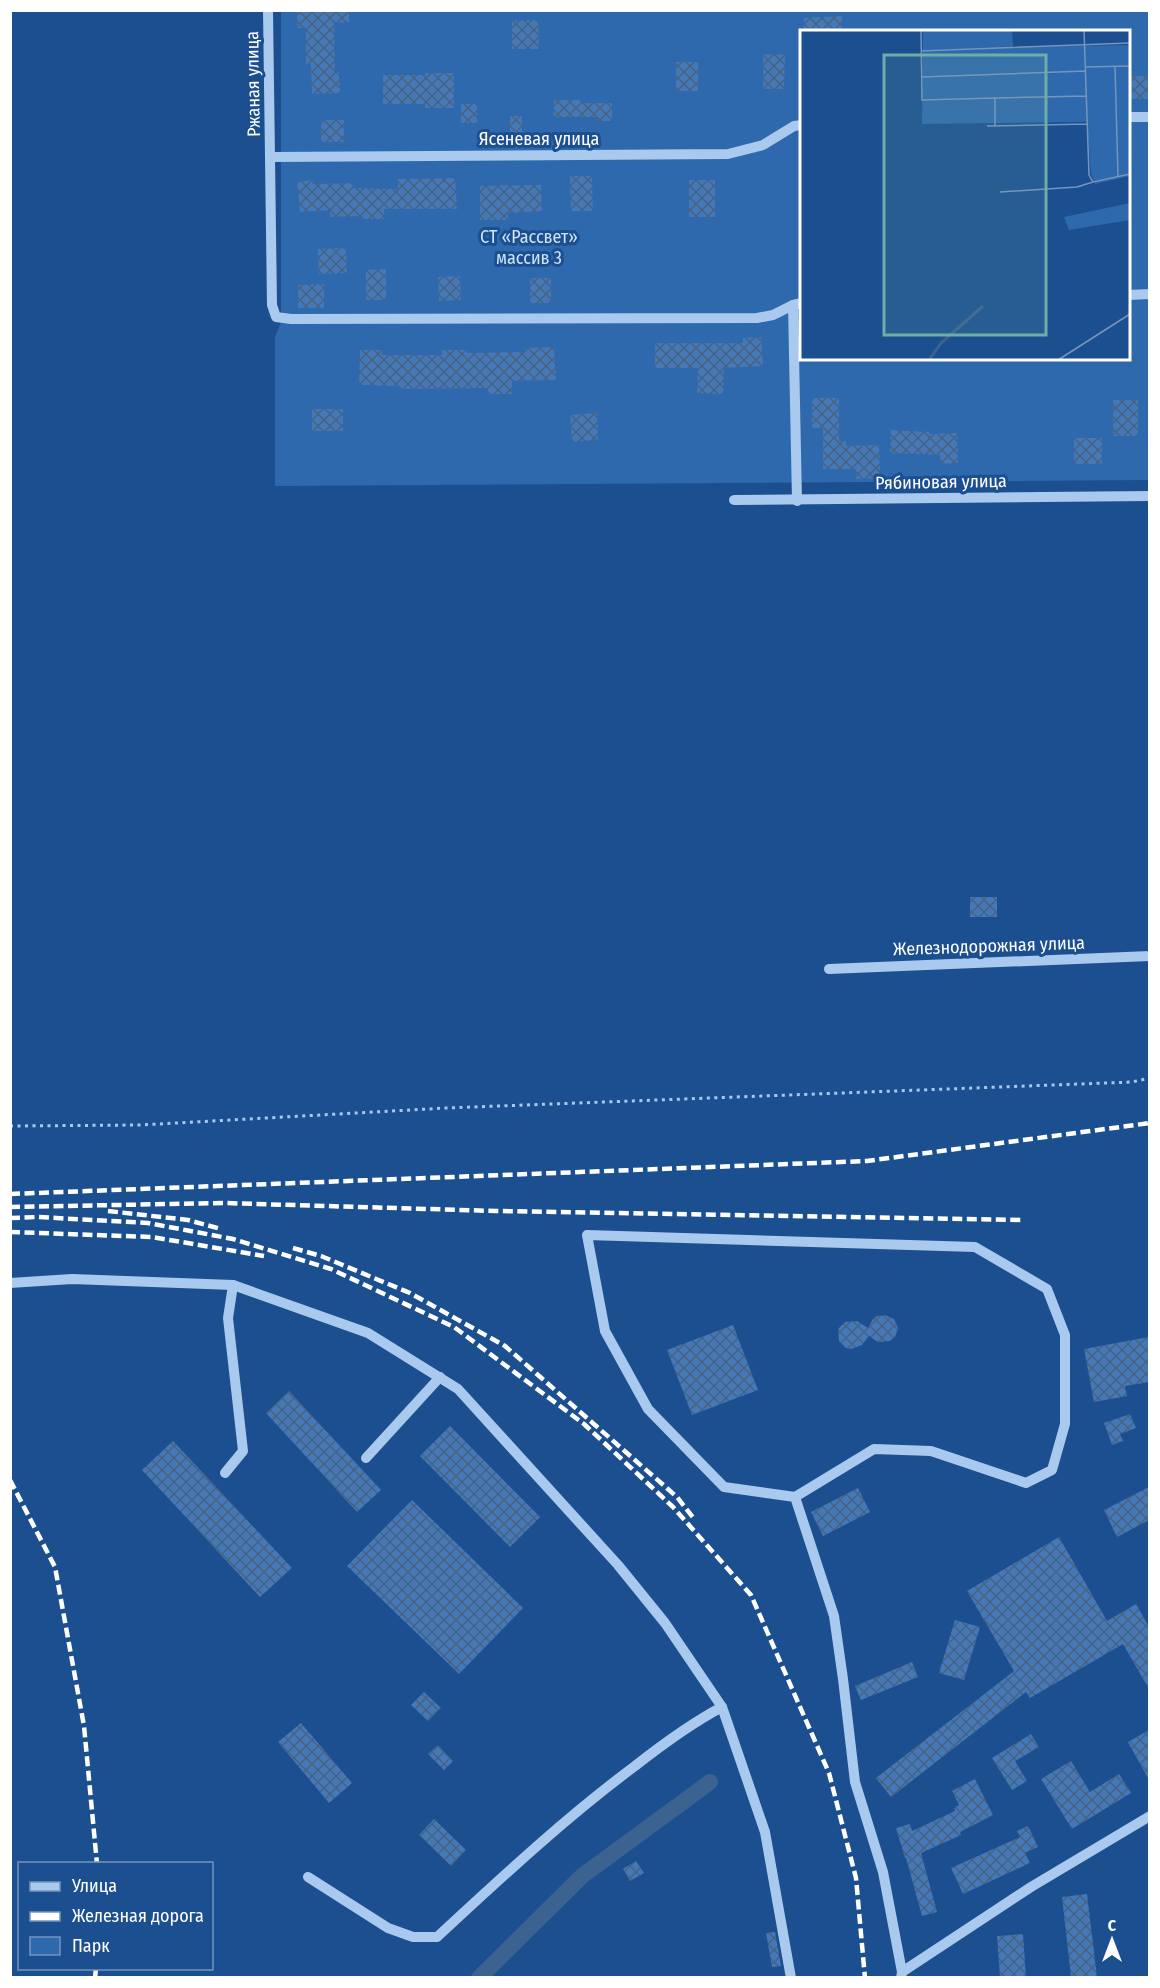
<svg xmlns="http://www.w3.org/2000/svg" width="1160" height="1988" font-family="'Fira Sans Condensed',sans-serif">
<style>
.green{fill:#2e69ad;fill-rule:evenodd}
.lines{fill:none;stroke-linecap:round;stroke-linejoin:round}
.canal{stroke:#3c6290;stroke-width:16}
.building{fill:url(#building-cross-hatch)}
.path{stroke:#a9c9ee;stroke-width:3;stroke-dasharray:3 4.5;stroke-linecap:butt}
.minor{stroke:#a9c9ee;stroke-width:10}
.rail{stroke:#fff;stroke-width:4.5;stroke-dasharray:10 4.5;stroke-linecap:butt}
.labels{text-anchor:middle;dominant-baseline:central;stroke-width:6;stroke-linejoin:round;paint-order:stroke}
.street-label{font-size:18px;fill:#fff;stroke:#1b4f8f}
.park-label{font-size:18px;fill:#cfe3fa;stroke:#1b4f8f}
.inset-river{fill:none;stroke:#3c6290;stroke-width:3}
.inset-road{fill:none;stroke:#7695bc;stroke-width:1.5}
.view{fill:#6fada8;fill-opacity:0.15;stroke:#6fada8;stroke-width:3}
.inset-edge{fill:none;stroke:#fff;stroke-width:3}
</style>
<defs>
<pattern id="building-cross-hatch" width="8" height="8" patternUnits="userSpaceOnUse" patternTransform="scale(1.5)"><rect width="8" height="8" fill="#4478b7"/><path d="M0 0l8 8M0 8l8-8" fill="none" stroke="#486282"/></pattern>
</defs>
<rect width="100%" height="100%" fill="#1b4f8f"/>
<path class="green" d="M281 11H1149V480L275 486V337L281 322ZM802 32H1128V358H802Z"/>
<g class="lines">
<polyline class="canal" points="479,1978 582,1876 710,1782"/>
</g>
<g class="building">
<polygon points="297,10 349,10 349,22 334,23 335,72 339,72 340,93 312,94 311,64 306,64 306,28 297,28"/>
<polygon points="842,16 842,32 804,32 804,18"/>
<polygon points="538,20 539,49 512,49 512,21"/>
<polygon points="763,54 785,55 784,89 763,89"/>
<rect x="676" y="62" width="22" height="29"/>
<polygon points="425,73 454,73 454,108 425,108 425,104 383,104 383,75 425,75"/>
<rect x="1128" y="76" width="21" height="23"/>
<polygon points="554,100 582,100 582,103 612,103 612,121 598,121 598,117 554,117"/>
<rect x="461" y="104" width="16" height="19"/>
<rect x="510" y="116" width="12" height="20"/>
<rect x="321" y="120" width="23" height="22"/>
<polygon points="570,176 592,176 593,211 571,211"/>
<polygon points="455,178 457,209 384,209 384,219 363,219 363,216 330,217 330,210 300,212 297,182 312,180 313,184 353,183 353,188 398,189 398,179"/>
<rect x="689" y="180" width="26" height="37"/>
<polygon points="541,185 542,211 508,213 508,220 480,220 480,186"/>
<polygon points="346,248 347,273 319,274 318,249"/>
<polygon points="386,269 386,300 366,300 366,270"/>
<polygon points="460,276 461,300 439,301 438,277"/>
<rect x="530" y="278" width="21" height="25"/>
<polygon points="324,284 324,308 298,308 298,285"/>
<polygon points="761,337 763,366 724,368 723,394 697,393 698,368 655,368 655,343 743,343 743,338"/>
<polygon points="554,347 556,380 512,381 512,394 488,394 488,388 400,389 400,386 359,385 360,350 382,350 382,355 442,355 442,350 467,350 467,353 526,352 525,348"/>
<polygon points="812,398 839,398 839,441 846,441 846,446 879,445 880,478 856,479 856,469 823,469 823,428 812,428"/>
<rect x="1113" y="400" width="25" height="36"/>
<rect x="312" y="409" width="31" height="22"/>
<polygon points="597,413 598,440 572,442 570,415"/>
<polygon points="891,430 929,432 929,434 957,433 958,463 941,464 940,455 890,453"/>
<rect x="1074" y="438" width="28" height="26"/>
<rect x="970" y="897" width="27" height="20"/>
<polygon points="885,1315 894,1319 898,1328 895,1337 890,1341 878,1342 869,1336 862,1345 851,1349 846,1348 839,1341 838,1329 845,1322 857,1321 868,1328 873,1319 877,1316"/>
<polygon points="733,1325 758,1390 692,1415 667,1350"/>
<polygon points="1149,1337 1149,1382 1125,1386 1127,1396 1094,1402 1084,1349"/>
<polygon points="289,1391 381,1490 357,1512 266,1413"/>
<polygon points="1130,1414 1136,1428 1120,1434 1123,1441 1112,1445 1104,1423"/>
<polygon points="450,1426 540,1517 510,1547 420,1456"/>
<polygon points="173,1441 292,1568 260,1597 142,1470"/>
<polygon points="1149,1487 1149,1520 1117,1537 1104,1510"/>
<polygon points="858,1488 870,1512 823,1536 811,1512"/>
<polygon points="412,1500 523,1608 459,1674 347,1566"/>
<polygon points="1059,1537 1107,1621 1136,1604 1149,1627 1149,1689 1123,1644 1030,1698 1026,1692 891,1797 876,1778 1014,1671 967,1591"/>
<polygon points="955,1620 980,1627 964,1680 939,1673"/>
<polygon points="912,1662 918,1677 861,1700 855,1686"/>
<polygon points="424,1692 441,1708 428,1721 411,1705"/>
<polygon points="301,1723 352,1783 329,1803 278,1742"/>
<polygon points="1149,1730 1149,1780 1128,1742"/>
<polygon points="1031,1734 1039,1747 1015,1761 1027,1781 1012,1790 992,1758"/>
<polygon points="438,1745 453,1761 444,1770 428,1754"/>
<polygon points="1071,1761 1090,1792 1119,1774 1131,1793 1072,1829 1041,1779"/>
<polygon points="975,1779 993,1815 960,1832 961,1835 921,1853 937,1912 922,1916 906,1858 905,1858 896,1828 910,1824 912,1831 955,1811 954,1808 959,1805 952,1791"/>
<polygon points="434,1819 466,1850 451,1866 419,1835"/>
<polygon points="1028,1826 1038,1847 1025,1853 1030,1863 963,1894 951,1868 1020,1837 1017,1831"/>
<polygon points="636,1861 644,1873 630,1881 623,1869"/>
<polygon points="1087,1894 1097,1977 1071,1977 1062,1897"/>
<polygon points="775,1932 781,1966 772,1967 766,1933"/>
<polygon points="1023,1934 1026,1977 1000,1977 997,1936"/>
</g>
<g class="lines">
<polyline class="path" points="10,1126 141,1125 446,1108 1132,1082 1150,1078"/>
<g class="minor">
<polyline points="268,10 272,305 276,317 291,319 757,318 773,315 793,305"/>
<polyline points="1128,117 1150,117"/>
<polyline points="271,157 728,154 763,145 794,126 802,125"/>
<polyline points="1128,295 1150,294"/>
<polyline points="734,500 1150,496"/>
<polyline points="797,501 793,305 802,303"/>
<polyline points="829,969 1150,956"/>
<polyline points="10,1283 72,1279 233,1285 368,1333 458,1389 618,1565 665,1623 722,1707 765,1832 791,1978"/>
<polyline points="366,1458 440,1377"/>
<polyline points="225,1473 243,1451 228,1318 233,1285"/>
<polyline points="795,1497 724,1487 648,1409 605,1331 587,1235 975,1247 1047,1289 1065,1335 1065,1424 1052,1470 1026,1483 931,1451 874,1449 795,1497 834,1616 843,1679 855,1782 883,1872 902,1972 901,1978"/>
<path d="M308 1877 388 1928 413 1937H437C501 1878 565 1818 635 1766 663 1744 690 1724 722 1707"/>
<polyline points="902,1972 1031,1887 1150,1816"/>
</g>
<g class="rail">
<polyline points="10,1194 867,1161 1150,1123"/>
<polyline points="10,1207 224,1203 496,1211 1024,1220"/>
<polyline points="108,1211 188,1220 221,1229"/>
<polyline points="10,1218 38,1217 148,1223 233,1239 331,1269 454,1327 584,1424 673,1507 751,1595 829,1773 856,1878 865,1978"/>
<polyline points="10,1232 152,1237 264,1256"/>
<polyline points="293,1248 321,1256 410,1293 505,1346 677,1497 695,1520"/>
<polyline points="10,1480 55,1567 84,1726 97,1864"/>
<polyline points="95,1978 96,1968"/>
</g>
</g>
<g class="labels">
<g class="street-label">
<text transform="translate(253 84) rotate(-91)">Ржаная улица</text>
<text x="539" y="139">Ясеневая улица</text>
<text transform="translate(941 482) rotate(-1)">Рябиновая улица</text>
<text transform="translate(989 946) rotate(-2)">Железнодорожная улица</text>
</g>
<g class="park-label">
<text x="529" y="237">СТ «Рассвет»<tspan x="529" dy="21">массив 3</tspan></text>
</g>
</g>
<g transform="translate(800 30)">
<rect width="330" height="330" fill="#1b4f8f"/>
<path d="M123 0H212L213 17 330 15V146L295 154 291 144 287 92 122 94Z" fill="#2e69ad"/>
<path d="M330 173V190L269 200 264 187Z" fill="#2e69ad"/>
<path class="inset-river" d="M129 330 141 313 183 276"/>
<path class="inset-road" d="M121 0 122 70 195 68M284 0 289 145 293 152 330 144M121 21 330 13M285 37 330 36M315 37 318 146M122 47 285 41M187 96 287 94M195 96V68L286 66M200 162 277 157 293 152M258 330 330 284"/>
<path class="view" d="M84 25H246V305H84Z"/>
<rect width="330" height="330" class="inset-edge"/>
</g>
<rect width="1160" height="1988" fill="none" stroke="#ffffff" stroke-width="24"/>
<rect x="18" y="1862" width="195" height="108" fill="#1b4f8f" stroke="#7695bc" stroke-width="1.5"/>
<rect x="30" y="1882" width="30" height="9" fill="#a9c9ee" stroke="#7695bc" stroke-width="1.5"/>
<text x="72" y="1892" font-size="18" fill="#ffffff">Улица</text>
<rect x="30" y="1912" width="30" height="9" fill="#ffffff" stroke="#7695bc" stroke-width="1.5"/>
<text x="72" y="1922" font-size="18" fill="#ffffff">Железная дорога</text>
<rect x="30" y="1937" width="30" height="18" fill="#2e69ad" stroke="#7695bc" stroke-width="1.5"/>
<text x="72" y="1952" font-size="18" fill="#ffffff">Парк</text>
<g transform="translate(1112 1940)" stroke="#1b4f8f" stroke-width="4.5" paint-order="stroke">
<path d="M0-4.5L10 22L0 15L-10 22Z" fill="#ffffff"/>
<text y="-9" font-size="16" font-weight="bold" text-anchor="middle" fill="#ffffff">С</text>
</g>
</svg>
